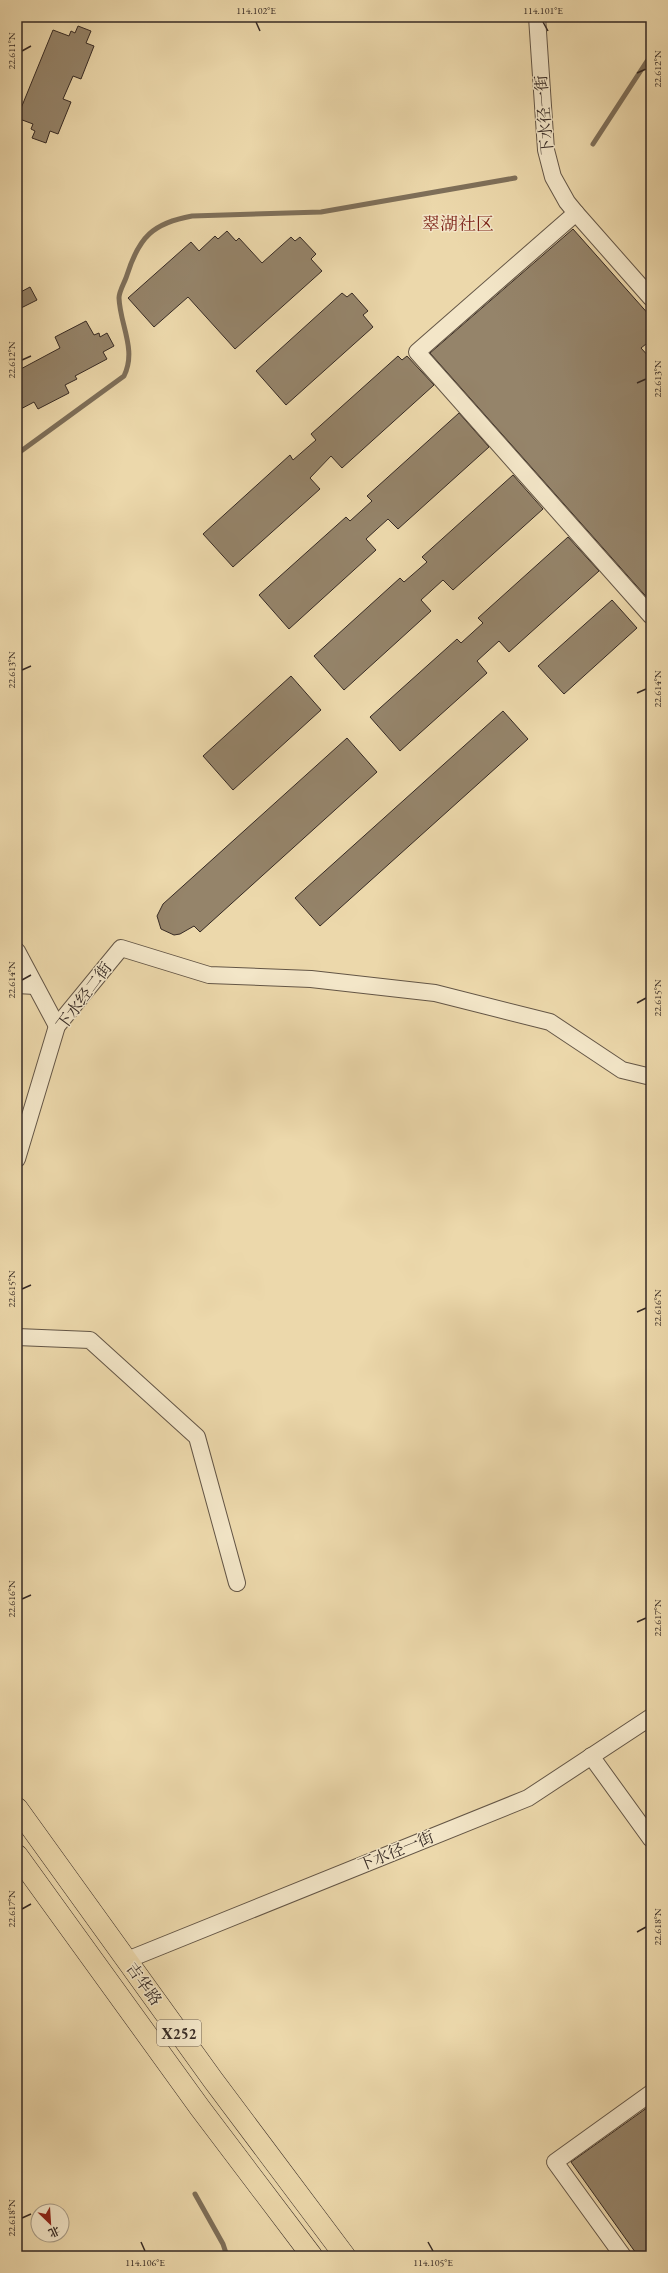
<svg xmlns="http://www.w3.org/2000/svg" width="668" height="2273" font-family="'EB Garamond','Noto Serif SC',serif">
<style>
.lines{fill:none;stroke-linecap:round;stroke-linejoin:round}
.stream{stroke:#7e6f59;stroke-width:5}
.building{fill:#95846a;stroke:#362a24}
.minor-casing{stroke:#645646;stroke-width:18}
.major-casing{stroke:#362a24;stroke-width:22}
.minor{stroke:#f3e6c8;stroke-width:16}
.major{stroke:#ecd8ab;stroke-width:21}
.ticks{fill:none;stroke:#362a24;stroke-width:1.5}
.labels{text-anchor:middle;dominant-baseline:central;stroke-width:3;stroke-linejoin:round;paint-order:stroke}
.shield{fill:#f3e6c8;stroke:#6f6255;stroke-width:1}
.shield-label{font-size:15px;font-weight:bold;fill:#362a24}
.street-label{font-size:16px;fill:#362a24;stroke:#f3e6c8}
.quarter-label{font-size:18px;fill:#7a1f14;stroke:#f3e6c8}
.neatline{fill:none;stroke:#362a24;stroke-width:1.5}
.ticks-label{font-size:10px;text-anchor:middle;fill:#362a24}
</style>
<rect width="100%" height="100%" fill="#ecd8ab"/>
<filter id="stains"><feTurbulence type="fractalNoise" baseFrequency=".005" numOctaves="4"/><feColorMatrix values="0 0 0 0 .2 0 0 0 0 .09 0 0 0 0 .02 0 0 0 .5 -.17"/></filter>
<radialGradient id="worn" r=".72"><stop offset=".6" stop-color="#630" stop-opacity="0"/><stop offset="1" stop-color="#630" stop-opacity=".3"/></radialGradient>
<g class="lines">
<g class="stream">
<polyline points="593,144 651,55"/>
<path d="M17 454 124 376C137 350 120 325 119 298 119 291 125 282 127 275 139 237 153 223 192 216L321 212 515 178"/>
<polyline points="195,2194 223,2244 227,2256"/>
</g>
</g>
<g class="building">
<polygon points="78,26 91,31 86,43 94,46 81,79 73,76 63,99 71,102 58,134 50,131 46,143 32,138 35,131 31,129 33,124 17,118 53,30 69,36 71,31 75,33"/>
<polygon points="573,229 651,317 651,340 641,348 651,359 651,602 430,353"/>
<polygon points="227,231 236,241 239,238 262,263 291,237 295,241 300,237 316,254 311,259 322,271 235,349 188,297 154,327 128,298 191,242 199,251 215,236 218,239"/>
<polygon points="30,287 37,300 17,310 17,294"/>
<polygon points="342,293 347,297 352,293 368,311 363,315 373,327 286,405 256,371"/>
<polygon points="86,321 94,335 99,333 100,337 107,333 114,346 103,352 107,359 75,376 77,379 65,385 69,393 38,409 34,402 17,411 17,371 60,348 55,337"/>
<polygon points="398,356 402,360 407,356 434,385 342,468 331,456 310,478 320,489 233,567 203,534 290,455 293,460 316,440 311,434"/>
<polygon points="459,413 489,447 398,529 388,519 366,539 376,550 289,629 259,595 346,517 350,521 372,501 367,496"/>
<polygon points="513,475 543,509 453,590 443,580 421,600 431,611 344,690 314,656 400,578 404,582 427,562 422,557"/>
<polygon points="568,537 599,571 509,652 499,641 477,661 487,673 400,751 370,717 457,639 461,643 483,623 478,618"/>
<polygon points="612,600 637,628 564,694 538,666"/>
<polygon points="291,676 321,710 233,790 203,756"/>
<polygon points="503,711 528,739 320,926 295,898"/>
<polygon points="347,738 377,772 200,932 194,926 180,934 174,935 161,929 157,916 163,904"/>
<polygon points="651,2105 651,2256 638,2256 571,2162"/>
</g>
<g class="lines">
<defs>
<g id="minor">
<polyline points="537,17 546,150 553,177 567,202 576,213 651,298"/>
<polyline points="576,213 417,352 651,616"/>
<polyline points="17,951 57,1026"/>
<polyline points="17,985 35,986"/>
<polyline points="17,1159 57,1026 121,948 209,975 311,979 435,993 550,1022 622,1070 651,1077"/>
<polyline points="17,1337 90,1340 197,1437 237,1583"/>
<polyline points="591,1756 651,1839"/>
<polyline points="127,1960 528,1798 651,1717"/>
<polyline points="623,2256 555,2162 651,2093"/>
</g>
<g id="major">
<polyline points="17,1808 213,2080 345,2256"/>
<polyline points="17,1855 200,2108 312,2256"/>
</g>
</defs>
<use href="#minor" class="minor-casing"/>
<use href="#major" class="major-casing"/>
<use href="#minor" class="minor"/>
<use href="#major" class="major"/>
</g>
<path class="ticks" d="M256 22 260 31M543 22 548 31M22 51 31 46M637 73 646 69M22 360 31 356M637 383 646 379M22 670 31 666M637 693 646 689M22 980 31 975M637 1003 646 998M22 1289 31 1285M637 1312 646 1308M22 1599 31 1595M637 1622 646 1618M22 1909 31 1904M637 1932 646 1927M22 2218 31 2214M141 2242 145 2251M428 2242 433 2251"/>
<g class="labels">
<rect class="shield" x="157" y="2020" width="44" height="26" rx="3"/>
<g class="shield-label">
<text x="179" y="2033">X252</text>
</g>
<g class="street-label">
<text transform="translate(544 115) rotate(-95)">下水径一街</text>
<text transform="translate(84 996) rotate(-53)">下水经二街</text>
<text transform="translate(396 1851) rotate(-22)">下水径一街</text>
<text transform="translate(144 1984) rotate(54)">吉华路</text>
</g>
<g class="quarter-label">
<text x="458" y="223">翠湖社区</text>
</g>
</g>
<rect width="668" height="2273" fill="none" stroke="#ecd8ab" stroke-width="44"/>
<g transform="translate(50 2223) rotate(155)"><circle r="19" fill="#f3e6c8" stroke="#a79b86"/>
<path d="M0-3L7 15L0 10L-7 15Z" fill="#8f2418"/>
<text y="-6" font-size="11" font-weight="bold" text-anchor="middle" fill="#362a24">北</text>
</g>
<rect x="22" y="22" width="624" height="2229" class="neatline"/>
<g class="ticks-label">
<text x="256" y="14">114.102°E</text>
<text x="543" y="14">114.101°E</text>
<text transform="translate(11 51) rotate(-90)" y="4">22.611°N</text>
<text transform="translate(657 69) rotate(-90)" y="4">22.612°N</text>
<text transform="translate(11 360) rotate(-90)" y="4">22.612°N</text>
<text transform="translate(657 379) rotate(-90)" y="4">22.613°N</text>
<text transform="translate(11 670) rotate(-90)" y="4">22.613°N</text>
<text transform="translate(657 689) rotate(-90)" y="4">22.614°N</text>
<text transform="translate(11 980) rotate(-90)" y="4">22.614°N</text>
<text transform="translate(657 998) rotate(-90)" y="4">22.615°N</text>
<text transform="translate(11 1289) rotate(-90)" y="4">22.615°N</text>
<text transform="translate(657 1308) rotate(-90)" y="4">22.616°N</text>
<text transform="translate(11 1599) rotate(-90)" y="4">22.616°N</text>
<text transform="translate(657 1618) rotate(-90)" y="4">22.617°N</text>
<text transform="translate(11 1909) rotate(-90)" y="4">22.617°N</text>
<text transform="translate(657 1927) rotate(-90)" y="4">22.618°N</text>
<text transform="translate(11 2218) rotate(-90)" y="4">22.618°N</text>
<text x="145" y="2266">114.106°E</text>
<text x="433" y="2266">114.105°E</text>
</g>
<rect width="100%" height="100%" filter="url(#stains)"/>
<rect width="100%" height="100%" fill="url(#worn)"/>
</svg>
